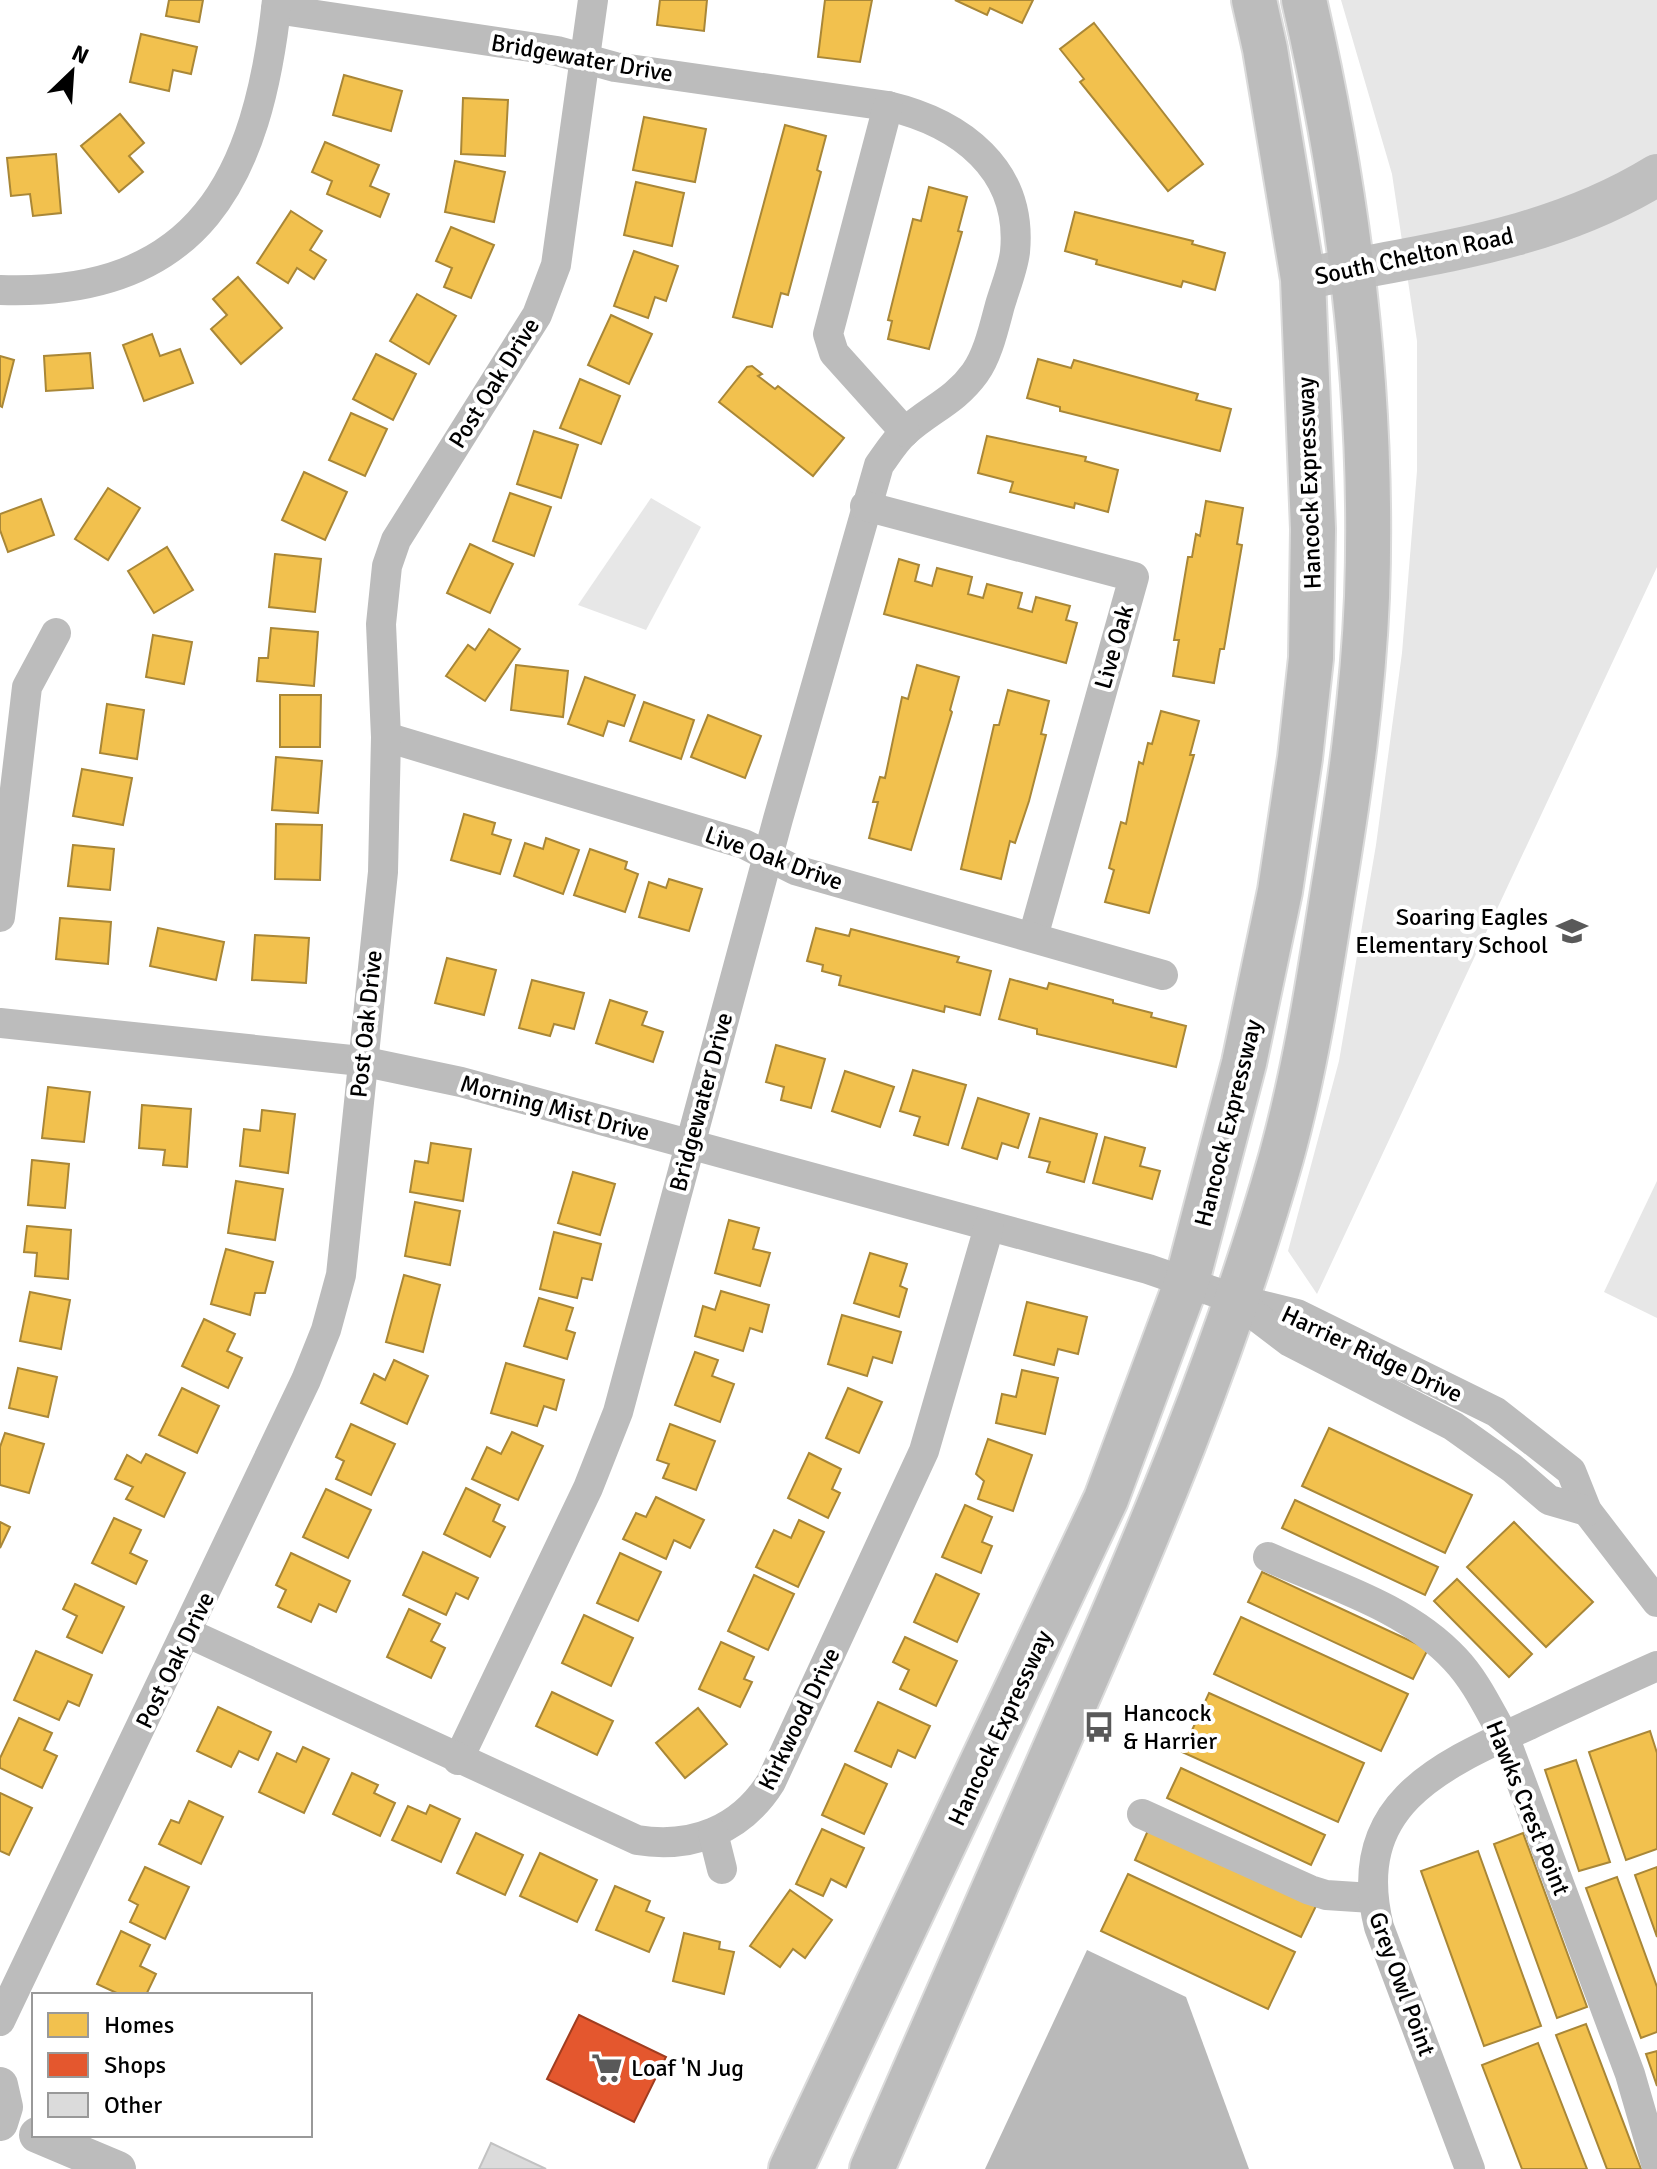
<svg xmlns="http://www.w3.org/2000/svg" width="1657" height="2169" font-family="Signika,sans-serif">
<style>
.green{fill:#e7e7e7}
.water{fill:#b9b9b9}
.homes{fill:#f2c14e;stroke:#a98737;stroke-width:2}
.shops{fill:#e4572e;stroke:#a03d20;stroke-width:2}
.building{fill:#dbdbdb;stroke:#c2c2c2;stroke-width:2}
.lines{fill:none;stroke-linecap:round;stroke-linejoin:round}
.primary-casing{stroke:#dbdbdb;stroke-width:48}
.minor{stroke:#bcbcbc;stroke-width:30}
.tertiary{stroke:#bcbcbc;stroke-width:36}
.secondary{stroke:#bfbfbf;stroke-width:42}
.primary{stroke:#bcbcbc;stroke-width:44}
.labels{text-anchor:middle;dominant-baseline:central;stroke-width:8;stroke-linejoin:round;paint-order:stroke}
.street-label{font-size:24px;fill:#000;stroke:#fff}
.poi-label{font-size:24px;fill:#000;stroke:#fff;text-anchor:start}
</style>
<rect width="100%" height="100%" fill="#fff"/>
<g class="green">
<polygon points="1341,0 1657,0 1657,567 1317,1294 1288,1251 1339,1061 1376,845 1402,653 1417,471 1417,341 1392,174"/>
<polygon points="651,498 701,527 646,630 578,605"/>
<polygon points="1657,1181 1657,1318 1604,1292"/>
</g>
<polygon class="water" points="1087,1950 1186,1997 1249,2169 985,2169"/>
<g class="homes">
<polygon points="169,0 203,0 199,22 166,16"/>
<polygon points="660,0 707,0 704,31 657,25"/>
<polygon points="825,0 872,0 860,62 818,57"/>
<polygon points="955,0 1033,0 1022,23 990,8 987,15"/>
<polygon points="1094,23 1203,164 1168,191 1080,82 1084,79 1060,49"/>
<polygon points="141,34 197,47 191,74 173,70 169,91 130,82"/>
<polygon points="344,75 402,91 391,131 333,115"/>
<polygon points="463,98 508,100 505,156 461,154"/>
<polygon points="120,114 144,143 129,156 143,172 119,192 81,146"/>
<polygon points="644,117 706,129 695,182 633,170"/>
<polygon points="785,125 826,136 817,170 821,172 788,295 781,293 772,327 733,317"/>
<polygon points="325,142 379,165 370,186 389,194 380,217 327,194 332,181 312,172"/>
<polygon points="56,154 61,213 33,216 30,194 11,196 7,158"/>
<polygon points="455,161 505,172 494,222 445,212"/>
<polygon points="636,182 684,193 672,246 624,235"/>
<polygon points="929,187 967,197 958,231 962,232 929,349 888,339 892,321 888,320 913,219 921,221"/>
<polygon points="291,211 322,231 310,250 326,260 314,279 297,268 288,283 257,263"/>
<polygon points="1075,212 1193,241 1192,244 1225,253 1215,290 1183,281 1181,287 1096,264 1097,260 1065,251"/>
<polygon points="451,227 494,245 471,298 444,287 452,268 436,261"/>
<polygon points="634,251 678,266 666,301 655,297 648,318 614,306"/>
<polygon points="238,277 282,328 241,364 211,329 227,315 213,299"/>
<polygon points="417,294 456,316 429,364 390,341"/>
<polygon points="611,315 652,334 629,384 588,365"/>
<polygon points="152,334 160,356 180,349 193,383 144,401 123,345"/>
<polygon points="90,353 93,388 46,391 44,356"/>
<polygon points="376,354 416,374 393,420 353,399"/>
<polygon points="0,356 14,360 2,407 0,406"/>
<polygon points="1038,359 1071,368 1074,360 1198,394 1196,400 1231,409 1220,451 1060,411 1060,407 1027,398"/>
<polygon points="752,366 762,374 758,376 775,389 778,386 844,438 813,476 719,402 747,367"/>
<polygon points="580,379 620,396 601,444 560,428"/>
<polygon points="351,413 387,429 365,476 329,460"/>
<polygon points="534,431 578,445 561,498 517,484"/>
<polygon points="987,436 1086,457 1085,461 1118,470 1108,512 1075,503 1074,508 1010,492 1013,482 978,473"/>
<polygon points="304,472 347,492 325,540 282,520"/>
<polygon points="108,488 140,508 108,560 75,539"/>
<polygon points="510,493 551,507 534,556 493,541"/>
<polygon points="41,499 54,535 8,552 0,530 0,514"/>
<polygon points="1206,501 1243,508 1237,544 1242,545 1224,649 1220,649 1214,683 1173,676 1179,640 1174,640 1188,557 1192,557 1196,534 1200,536"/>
<polygon points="470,544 513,564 490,613 447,593"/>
<polygon points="167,547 193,590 154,613 128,571"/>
<polygon points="275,554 321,559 315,612 269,607"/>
<polygon points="899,559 919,565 915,581 932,586 937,568 972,577 968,594 983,598 987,584 1022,593 1018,608 1032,612 1036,597 1070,606 1066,620 1077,623 1066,663 884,614"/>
<polygon points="271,628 318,632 314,686 257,681 259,658 268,658"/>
<polygon points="489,629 520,649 485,701 446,676 468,645 475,650"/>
<polygon points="153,635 192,642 184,684 146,677"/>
<polygon points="516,665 568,671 563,717 511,710"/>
<polygon points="917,665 959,677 950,710 952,712 911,850 869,838 878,802 873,802 880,777 885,778 902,697 908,699"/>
<polygon points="585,677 635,695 624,726 608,721 603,736 568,724"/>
<polygon points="1008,690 1049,701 1041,734 1046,735 1029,801 1015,843 1010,841 1001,879 961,869 994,725 999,725"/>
<polygon points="280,695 321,695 320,747 280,747"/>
<polygon points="644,702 694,720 681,759 630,741"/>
<polygon points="107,704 144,710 137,759 100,753"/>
<polygon points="1161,711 1199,721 1190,755 1194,755 1149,913 1105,902 1114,870 1109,868 1121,822 1126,824 1139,762 1143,764 1148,743 1152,744"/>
<polygon points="708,715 761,736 745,778 691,757"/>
<polygon points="276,757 322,761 318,813 272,810"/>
<polygon points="82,769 132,778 123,825 73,816"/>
<polygon points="464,814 495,823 492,834 511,840 500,874 451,860"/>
<polygon points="276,824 322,825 320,880 275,879"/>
<polygon points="546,838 579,850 563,894 514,876 525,843 543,849"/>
<polygon points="73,845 114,849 110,890 68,886"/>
<polygon points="590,849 627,862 625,869 638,874 625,912 574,895"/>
<polygon points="669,879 702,889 689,931 639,917 649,882 666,888"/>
<polygon points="60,918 111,922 108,964 56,959"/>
<polygon points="158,928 224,942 216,980 150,966"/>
<polygon points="816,928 849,936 851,929 959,957 957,962 991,971 980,1015 945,1006 944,1012 839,985 841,976 822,971 823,965 807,961"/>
<polygon points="255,935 309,938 306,983 252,980"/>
<polygon points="447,958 496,970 484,1015 435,1003"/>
<polygon points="1010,979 1047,989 1049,983 1113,1000 1113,1003 1152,1013 1151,1017 1186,1026 1176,1067 1037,1034 1037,1029 999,1019"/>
<polygon points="532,980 584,993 574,1029 554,1024 550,1036 519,1028"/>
<polygon points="610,1000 647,1012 642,1025 663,1032 653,1062 596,1043"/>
<polygon points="776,1045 825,1059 811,1108 781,1100 784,1087 766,1082"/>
<polygon points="913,1070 966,1085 948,1145 914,1135 920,1117 900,1111"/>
<polygon points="845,1071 894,1087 880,1127 832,1111"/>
<polygon points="48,1087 90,1092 84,1142 42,1138"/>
<polygon points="978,1098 1029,1114 1018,1148 1002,1143 997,1159 962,1148"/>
<polygon points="142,1105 191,1109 187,1167 163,1165 165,1150 139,1148"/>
<polygon points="262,1110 295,1114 288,1173 240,1166 244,1129 260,1131"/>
<polygon points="1040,1118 1097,1134 1084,1182 1047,1172 1050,1162 1029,1157"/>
<polygon points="1105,1137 1145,1148 1140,1166 1160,1171 1152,1199 1093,1183"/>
<polygon points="431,1143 471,1149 463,1201 410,1192 415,1161 428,1163"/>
<polygon points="32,1160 69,1164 65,1208 28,1205"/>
<polygon points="573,1172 615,1184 600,1235 558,1223"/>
<polygon points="236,1181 283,1189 275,1240 228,1233"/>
<polygon points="415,1202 460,1211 450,1265 405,1256"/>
<polygon points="729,1220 759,1228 753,1249 770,1253 760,1286 715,1273"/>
<polygon points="27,1226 71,1230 68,1279 35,1276 37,1253 24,1252"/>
<polygon points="554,1232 601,1244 592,1280 582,1278 577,1298 540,1289"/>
<polygon points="226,1249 273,1262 265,1293 255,1293 250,1315 211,1304"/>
<polygon points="870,1253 907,1264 900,1286 907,1289 899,1317 854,1303"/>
<polygon points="404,1275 440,1285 423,1352 386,1342"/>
<polygon points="721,1291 769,1305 762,1332 750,1328 743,1351 695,1336 703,1306 715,1310"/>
<polygon points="30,1292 70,1300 61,1349 20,1341"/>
<polygon points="539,1298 573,1308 566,1330 575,1333 567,1359 524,1346"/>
<polygon points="1027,1302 1087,1317 1078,1354 1058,1349 1054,1365 1014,1355"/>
<polygon points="842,1315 901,1332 892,1363 873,1357 867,1376 828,1364"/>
<polygon points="204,1319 235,1334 227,1351 242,1358 228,1388 182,1366"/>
<polygon points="695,1352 718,1360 712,1376 734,1384 720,1422 675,1405"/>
<polygon points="394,1360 428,1376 407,1424 361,1403 374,1374 385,1380"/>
<polygon points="506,1363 564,1380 556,1410 544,1406 537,1426 491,1413"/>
<polygon points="18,1368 57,1377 48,1417 9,1408"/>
<polygon points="1022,1370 1058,1378 1045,1434 996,1423 1002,1394 1016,1397"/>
<polygon points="182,1388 219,1406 197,1453 159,1435"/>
<polygon points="848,1388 882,1402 859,1453 826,1438"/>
<polygon points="351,1424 395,1444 371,1495 336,1479 344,1461 336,1457"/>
<polygon points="670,1424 715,1441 696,1490 663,1478 669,1464 657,1460"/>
<polygon points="1329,1428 1472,1495 1445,1553 1302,1486"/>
<polygon points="512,1432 543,1446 518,1500 472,1479 487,1447 501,1454"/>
<polygon points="5,1433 44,1444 29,1493 0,1485 0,1447"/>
<polygon points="988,1439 1032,1455 1013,1511 978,1499 984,1481 976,1474"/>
<polygon points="809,1453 841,1469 832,1489 840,1493 828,1518 788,1498"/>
<polygon points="146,1454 185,1473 164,1517 126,1499 133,1487 115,1479 127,1455 141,1463"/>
<polygon points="466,1488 500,1505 493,1521 505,1527 490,1557 444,1534"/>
<polygon points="326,1489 371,1510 348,1558 303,1537"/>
<polygon points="656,1497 704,1520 690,1548 674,1540 666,1559 623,1539 636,1513 646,1517"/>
<polygon points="1295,1500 1438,1567 1425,1595 1282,1528"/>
<polygon points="965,1505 992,1517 982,1542 992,1546 981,1573 942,1557"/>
<polygon points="114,1518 141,1530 130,1553 147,1561 136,1584 92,1563"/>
<polygon points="799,1520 824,1532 798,1587 756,1567 774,1530 791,1538"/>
<polygon points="0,1522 10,1527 0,1548"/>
<polygon points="1514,1522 1593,1602 1546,1647 1467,1567"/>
<polygon points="423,1552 478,1578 468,1599 456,1593 446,1615 403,1595"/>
<polygon points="291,1553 350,1581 336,1612 319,1604 311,1622 278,1607 286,1590 276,1585"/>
<polygon points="620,1553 661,1572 638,1621 597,1603"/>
<polygon points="1262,1572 1428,1649 1413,1679 1248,1602"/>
<polygon points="936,1574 979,1594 957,1642 914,1622"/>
<polygon points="754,1575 794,1594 768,1650 728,1631"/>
<polygon points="1457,1579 1532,1654 1509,1677 1434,1601"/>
<polygon points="75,1584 124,1607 102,1653 67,1637 77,1616 63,1609"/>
<polygon points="409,1609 440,1624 431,1641 445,1648 431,1678 387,1657"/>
<polygon points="584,1615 633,1638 611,1686 562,1663"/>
<polygon points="1241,1617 1408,1694 1381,1751 1214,1674"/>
<polygon points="905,1637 957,1661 936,1706 900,1689 909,1670 893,1662"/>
<polygon points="721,1642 754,1657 744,1679 752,1682 740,1707 699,1689"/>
<polygon points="36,1651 92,1675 79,1706 68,1701 59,1720 14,1700"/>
<polygon points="552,1692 613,1721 597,1755 536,1726"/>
<polygon points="1209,1693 1364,1763 1338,1822 1182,1752"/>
<polygon points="878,1702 930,1726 915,1758 898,1750 891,1767 855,1751"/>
<polygon points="218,1707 271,1732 258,1760 239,1751 231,1767 197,1751"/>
<polygon points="698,1708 727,1744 685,1778 656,1743"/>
<polygon points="19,1718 52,1733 44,1750 57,1756 42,1788 0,1768 0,1758"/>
<polygon points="1650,1731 1657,1753 1657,1849 1626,1860 1589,1752"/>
<polygon points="303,1747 329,1759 304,1813 259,1792 277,1753 296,1762"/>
<polygon points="1576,1760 1610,1862 1579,1871 1545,1770"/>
<polygon points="845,1764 887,1784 864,1834 822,1815"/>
<polygon points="1181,1768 1325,1835 1311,1865 1167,1798"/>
<polygon points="352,1773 378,1785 374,1793 395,1803 380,1836 333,1814"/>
<polygon points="0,1793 32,1808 9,1855 0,1851"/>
<polygon points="189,1801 223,1817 201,1864 159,1844 171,1820 179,1823"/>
<polygon points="430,1805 460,1819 441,1862 392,1840 408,1806 426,1814"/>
<polygon points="1149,1828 1316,1906 1301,1937 1135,1860"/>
<polygon points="822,1829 864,1848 846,1887 831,1879 823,1896 796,1884"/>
<polygon points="476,1833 523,1855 505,1895 457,1873"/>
<polygon points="1523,1833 1587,2007 1557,2018 1494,1844"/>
<polygon points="1478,1851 1541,2026 1484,2046 1421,1871"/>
<polygon points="540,1853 597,1880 577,1922 520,1896"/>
<polygon points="145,1867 189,1887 165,1939 130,1922 138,1905 129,1900"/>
<polygon points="1657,1867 1657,1937 1635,1875"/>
<polygon points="1128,1874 1295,1952 1268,2009 1101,1931"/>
<polygon points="1617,1877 1657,1987 1657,2032 1641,2038 1586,1888"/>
<polygon points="615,1886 650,1901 646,1911 664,1918 649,1952 596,1930"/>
<polygon points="790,1890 832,1920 805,1958 793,1949 780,1967 750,1946"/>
<polygon points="121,1931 150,1945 140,1966 156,1974 146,1995 121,1995 97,1984"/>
<polygon points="684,1933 720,1942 719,1949 734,1952 724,1994 673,1981"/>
<polygon points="1586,2024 1641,2169 1607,2169 1556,2035"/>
<polygon points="1538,2043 1587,2169 1522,2169 1482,2065"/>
<polygon points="1657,2051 1657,2086 1646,2054"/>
</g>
<polygon class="shops" points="579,2015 666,2057 634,2122 547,2079"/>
<polygon class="building" points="491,2143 546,2169 479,2169"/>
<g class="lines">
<defs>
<g id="primary">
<polyline points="791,2169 1106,1499 1187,1281 1244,1063 1280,891 1300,758 1311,658 1313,529 1303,279 1265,49 1254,0"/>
<path d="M872 2169C937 2020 1002 1870 1067 1721 1148 1537 1226 1352 1281 1158 1305 1071 1319 980 1333 891 1349 794 1363 696 1367 597 1374 397 1349 195 1304 0"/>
</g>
</defs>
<use href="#primary" class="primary-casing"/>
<g class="minor">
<path d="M276 9 557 51 615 67 888 106C960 123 1023 169 1015 252 1013 269 1005 288 1000 305 994 327 988 355 975 373 954 402 930 409 905 432 895 441 887 454 879 465L778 819 618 1412 588 1488 458 1760"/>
<polyline points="888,106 828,334 834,353 905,432"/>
<path d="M0 290C200 297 258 178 277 0"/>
<polyline points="865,506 1134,577 1033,937"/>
<polyline points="386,737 744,844 795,870 1163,975"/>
<polyline points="0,917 27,687 56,633"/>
<polyline points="0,1023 361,1061 461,1082 1148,1269 1235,1299 1297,1314 1496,1412 1571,1471 1587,1511 1657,1602"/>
<polyline points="1244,1307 1290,1342 1453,1426 1512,1468 1549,1500 1587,1511"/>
<path d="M1268 1557C1331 1585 1407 1607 1455 1659 1476 1681 1489 1710 1504 1736L1630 2074 1657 2167"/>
<path d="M188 1633 637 1840C692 1849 741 1830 771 1782L924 1451 989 1227"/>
<polyline points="1142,1814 1310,1890 1326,1895 1372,1898"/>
<polyline points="713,1833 722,1869"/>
<polyline points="0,2021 306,1380 326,1330 341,1275 383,872 386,737 381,624 387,566 396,540 537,315 556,265 593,0"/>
<path d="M1470 2169 1379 1927C1349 1806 1437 1767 1529 1725 1572 1705 1614 1685 1657 1666"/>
</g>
<g class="tertiary">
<polyline points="0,2085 5,2107 0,2123"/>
<polyline points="37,2135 118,2169"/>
</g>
<path class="secondary" d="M1303 279C1427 253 1546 243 1657 175"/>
<use href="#primary" class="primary"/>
</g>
<defs>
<symbol id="school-bare" viewBox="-9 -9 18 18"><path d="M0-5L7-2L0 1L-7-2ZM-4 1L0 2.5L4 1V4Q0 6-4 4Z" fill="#595959" stroke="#fff" stroke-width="2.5" paint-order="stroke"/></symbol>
<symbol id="bus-bare" viewBox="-9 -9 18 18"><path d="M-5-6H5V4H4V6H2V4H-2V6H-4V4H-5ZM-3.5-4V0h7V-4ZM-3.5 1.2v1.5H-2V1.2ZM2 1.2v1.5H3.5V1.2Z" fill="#595959" stroke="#fff" stroke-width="2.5" paint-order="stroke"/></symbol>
<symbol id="supermarket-bare" viewBox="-9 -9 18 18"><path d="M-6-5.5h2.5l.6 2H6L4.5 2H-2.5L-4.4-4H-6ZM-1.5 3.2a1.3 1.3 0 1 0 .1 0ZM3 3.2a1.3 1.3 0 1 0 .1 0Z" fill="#595959" stroke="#fff" stroke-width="2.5" paint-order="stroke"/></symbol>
</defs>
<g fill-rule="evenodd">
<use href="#school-bare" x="1550" y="909" width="44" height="44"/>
<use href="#bus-bare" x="1077" y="1705" width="44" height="44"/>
<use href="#supermarket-bare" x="585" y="2046" width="44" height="44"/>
</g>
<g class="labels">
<g class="street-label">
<text transform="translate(582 58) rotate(10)">Bridgewater Drive</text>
<text transform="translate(1414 256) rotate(-12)">South Chelton Road</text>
<text transform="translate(494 383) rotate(-58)">Post Oak Drive</text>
<text transform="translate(1309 483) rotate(-92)">Hancock Expressway</text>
<text transform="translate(1114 647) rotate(-74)">Live Oak</text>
<text transform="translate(774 858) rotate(20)">Live Oak Drive</text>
<text transform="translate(366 1024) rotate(-84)">Post Oak Drive</text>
<text transform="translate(701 1102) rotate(-75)">Bridgewater Drive</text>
<text transform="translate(555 1108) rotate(15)">Morning Mist Drive</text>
<text transform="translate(1228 1123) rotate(-76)">Hancock Expressway</text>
<text transform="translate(1372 1354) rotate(25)">Harrier Ridge Drive</text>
<text transform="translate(175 1660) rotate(-64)">Post Oak Drive</text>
<text transform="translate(799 1719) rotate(-64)">Kirkwood Drive</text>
<text transform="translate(1000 1728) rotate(-65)">Hancock Expressway</text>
<text transform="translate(1528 1808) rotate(68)">Hawks Crest Point</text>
<text transform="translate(1402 1984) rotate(70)">Grey Owl Point</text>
</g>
<g class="poi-label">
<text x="1548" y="917" text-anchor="end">Soaring Eagles<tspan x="1548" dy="28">Elementary School</tspan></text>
<text x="1123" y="1713">Hancock<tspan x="1123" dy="28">&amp; Harrier</tspan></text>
<text x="631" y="2068">Loaf 'N Jug</text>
</g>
</g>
<rect x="32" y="1993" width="280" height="144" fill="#ffffff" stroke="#999999" stroke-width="2"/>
<rect x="48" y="2013" width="40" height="24" fill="#f2c14e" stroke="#999999" stroke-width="2"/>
<text x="104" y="2033" font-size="24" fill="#000000">Homes</text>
<rect x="48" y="2053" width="40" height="24" fill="#e4572e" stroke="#999999" stroke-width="2"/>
<text x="104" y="2073" font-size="24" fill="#000000">Shops</text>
<rect x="48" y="2093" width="40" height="24" fill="#dbdbdb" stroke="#999999" stroke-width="2"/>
<text x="104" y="2113" font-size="24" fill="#000000">Other</text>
<g transform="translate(72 72) rotate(25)" stroke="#ffffff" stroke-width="6" paint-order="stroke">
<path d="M0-6L14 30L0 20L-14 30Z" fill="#000000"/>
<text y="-12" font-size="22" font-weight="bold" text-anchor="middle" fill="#000000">N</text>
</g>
</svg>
